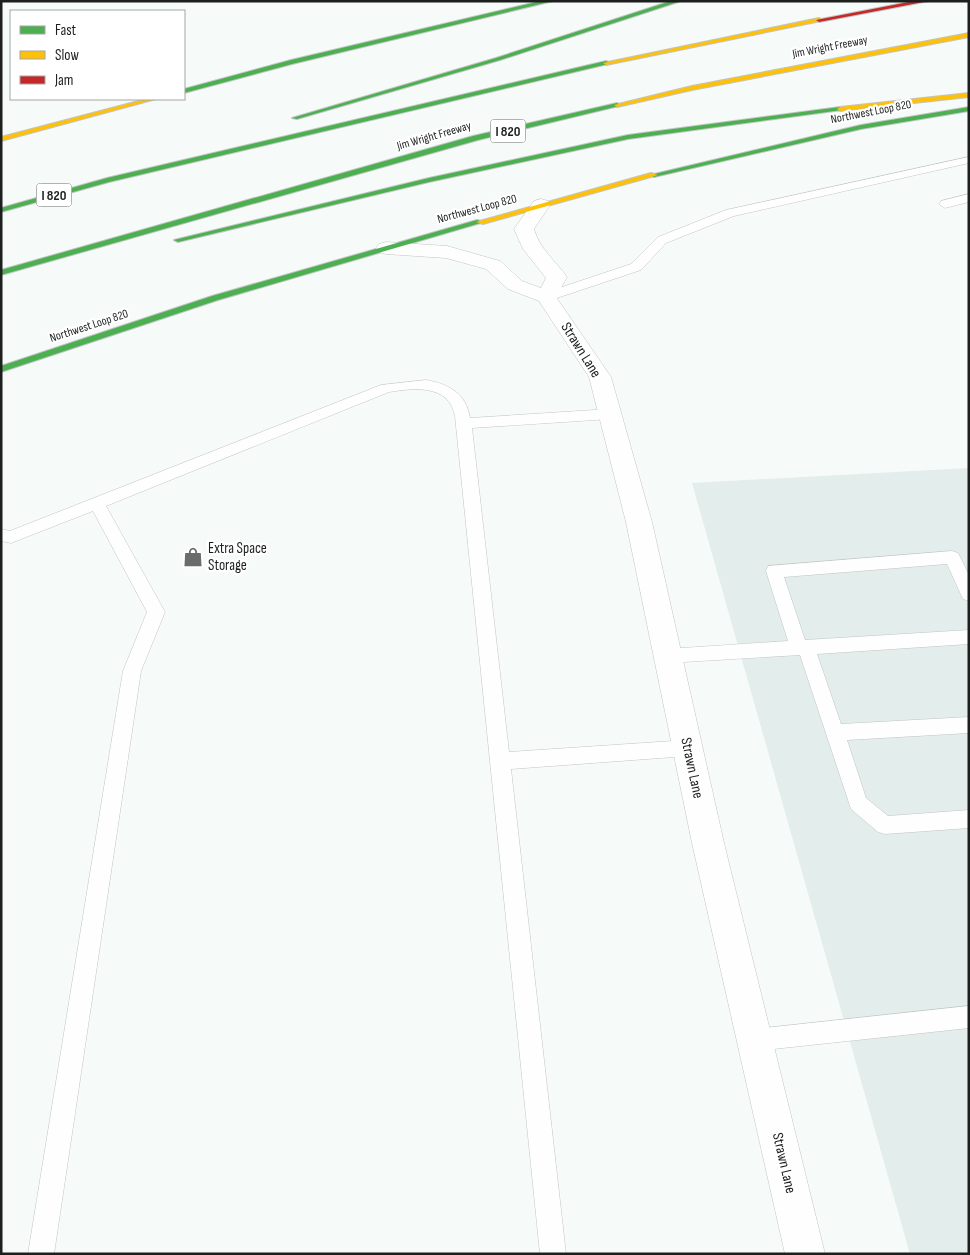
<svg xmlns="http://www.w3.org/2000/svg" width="970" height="1255" font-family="'Sofia Sans Condensed',sans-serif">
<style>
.built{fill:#e3edeb}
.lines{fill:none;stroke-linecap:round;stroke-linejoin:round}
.lane-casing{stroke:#c1c5c4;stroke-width:1}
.street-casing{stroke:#c1c5c4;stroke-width:1}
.fast-casing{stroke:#c1c5c4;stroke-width:2}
.slow-casing{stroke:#c1c5c4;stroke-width:2}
.jam-casing{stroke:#c1c5c4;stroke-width:2}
.lane{fill:#fefefe;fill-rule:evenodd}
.street{fill:#fefefe;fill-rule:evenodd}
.fast{fill:#4caf50;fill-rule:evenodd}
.slow{fill:#ffc107;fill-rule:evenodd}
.jam{fill:#c62828;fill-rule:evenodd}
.labels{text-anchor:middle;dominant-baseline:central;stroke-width:4.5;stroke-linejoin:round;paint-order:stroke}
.far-street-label{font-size:12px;fill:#1c1f1e;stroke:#fff}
.shield{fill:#fff;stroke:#606262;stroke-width:1}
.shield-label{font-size:14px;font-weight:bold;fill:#1c1f1e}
.street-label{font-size:15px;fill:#1c1f1e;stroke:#fff}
.poi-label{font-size:15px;fill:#1c1f1e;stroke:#fff;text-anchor:start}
</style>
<rect width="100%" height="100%" fill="#f6faf9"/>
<polygon class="built" points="969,468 969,1254 910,1254 692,483"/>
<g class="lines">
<defs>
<g id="lane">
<polygon points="969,157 969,163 734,216 666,243 641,270 551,300 546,301 539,297 541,294 631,264 658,237 726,210"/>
<polygon points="969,194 969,202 945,208 939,204 941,201"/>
<path d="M426 380C449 384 466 393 470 418L610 409 617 414 610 419 472 428 509 752 688 740 695 742 698 748 695 754 688 756 511 769 566 1254H540L455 416C449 384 414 388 389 392L106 506 165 612 141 671 54 1254H28L123 671 147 612 93 511 11 543 1 541V529L10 531 381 385Z"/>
<polygon points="952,551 958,553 969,575 969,601 963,599 947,564 784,577 805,640 969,630 969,644 817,654 841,724 969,717 969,733 847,740 866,798 888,816 969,810 969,828 885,834 878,832 851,809 800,655 667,663 661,661 658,656 661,651 667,649 788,641 766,571 768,566"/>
<polygon points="969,1006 969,1028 755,1051 747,1048 744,1040 747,1032 755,1029"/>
</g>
<path id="street" d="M541 199 548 201 550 205 534 229C540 250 555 260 567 277L556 297 611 377 652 522 724 843 825 1254H785L692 843 626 522 589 377 539 301 508 289 486 269 446 258 386 254 379 252 376 248 379 244 386 242 447 246 500 261 522 281 541 288 546 278 523 249 514 229 534 201Z"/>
<g id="fast">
<polygon points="541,1 553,1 292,64 184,93 184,89 291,60"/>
<polygon points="671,1 681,1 500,60 297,119 292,118 496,58"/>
<polygon points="606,61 608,62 608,64 109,182 1,212 1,208 107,178"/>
<polygon points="617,103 620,105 619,106 478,140 1,275 1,270 473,136"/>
<polygon points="840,107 842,108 842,110 628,139 429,182 178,242 174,240 429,178 628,135"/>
<polygon points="969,107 969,111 861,129 654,177 650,175 861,125"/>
<polygon points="477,220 484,222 218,300 1,372 1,366 212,296"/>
</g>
<g id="slow">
<polygon points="819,18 821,19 821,21 606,65 603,63"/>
<polygon points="969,33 969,37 692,90 617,107 614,105 692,86"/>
<polygon points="969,93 969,97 840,111 837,109 840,107"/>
<polygon points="146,99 156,99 1,141 1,137"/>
<polygon points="651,173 658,175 483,224 476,222"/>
</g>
<polygon id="jam" points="914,1 929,1 819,22 816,20"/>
</defs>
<use href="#lane" class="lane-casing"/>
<use href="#street" class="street-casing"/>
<use href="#fast" class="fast-casing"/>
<use href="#slow" class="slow-casing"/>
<use href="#jam" class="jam-casing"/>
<use href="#lane" class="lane"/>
<use href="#street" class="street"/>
<use href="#fast" class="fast"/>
<use href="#slow" class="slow"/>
<use href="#jam" class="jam"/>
</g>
<defs>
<symbol id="shop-bare" viewBox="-9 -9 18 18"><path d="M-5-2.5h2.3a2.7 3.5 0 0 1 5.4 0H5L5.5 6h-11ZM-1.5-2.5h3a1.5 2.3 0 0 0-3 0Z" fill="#686c6b" stroke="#fff" stroke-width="2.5" paint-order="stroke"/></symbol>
</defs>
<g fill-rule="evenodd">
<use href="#shop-bare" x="179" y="543" width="28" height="28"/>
</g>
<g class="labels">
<g class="far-street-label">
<text transform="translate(830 47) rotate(-11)">Jim Wright Freeway</text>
<text transform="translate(871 112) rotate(-11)">Northwest Loop 820</text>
<text transform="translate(434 136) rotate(-16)">Jim Wright Freeway</text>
<text transform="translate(477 209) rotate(-15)">Northwest Loop 820</text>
<text transform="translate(89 326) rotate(-18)">Northwest Loop 820</text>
</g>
<g class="shield">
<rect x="490.5" y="119.5" width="35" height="23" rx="4"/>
<rect x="36.5" y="183.5" width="35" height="23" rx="4"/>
</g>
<g class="shield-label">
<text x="508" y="131">I 820</text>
<text x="54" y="195">I 820</text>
</g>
<g class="street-label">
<text transform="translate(581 350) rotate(58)">Strawn Lane</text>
<text transform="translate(692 768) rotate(78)">Strawn Lane</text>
<text transform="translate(784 1163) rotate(77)">Strawn Lane</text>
</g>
<g class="poi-label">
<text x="208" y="548">Extra Space<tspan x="208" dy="17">Storage</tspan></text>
</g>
</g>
<rect width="970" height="1255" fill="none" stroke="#1c1f1e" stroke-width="5"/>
<rect x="10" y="10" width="175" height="90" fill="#ffffff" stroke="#a4a5a5"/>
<rect x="20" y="26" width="25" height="8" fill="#4caf50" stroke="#a4a5a5"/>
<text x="55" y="35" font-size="15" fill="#1c1f1e">Fast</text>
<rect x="20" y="51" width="25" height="8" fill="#ffc107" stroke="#a4a5a5"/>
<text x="55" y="60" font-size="15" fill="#1c1f1e">Slow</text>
<rect x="20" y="76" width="25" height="8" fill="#c62828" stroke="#a4a5a5"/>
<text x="55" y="85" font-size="15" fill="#1c1f1e">Jam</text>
</svg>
